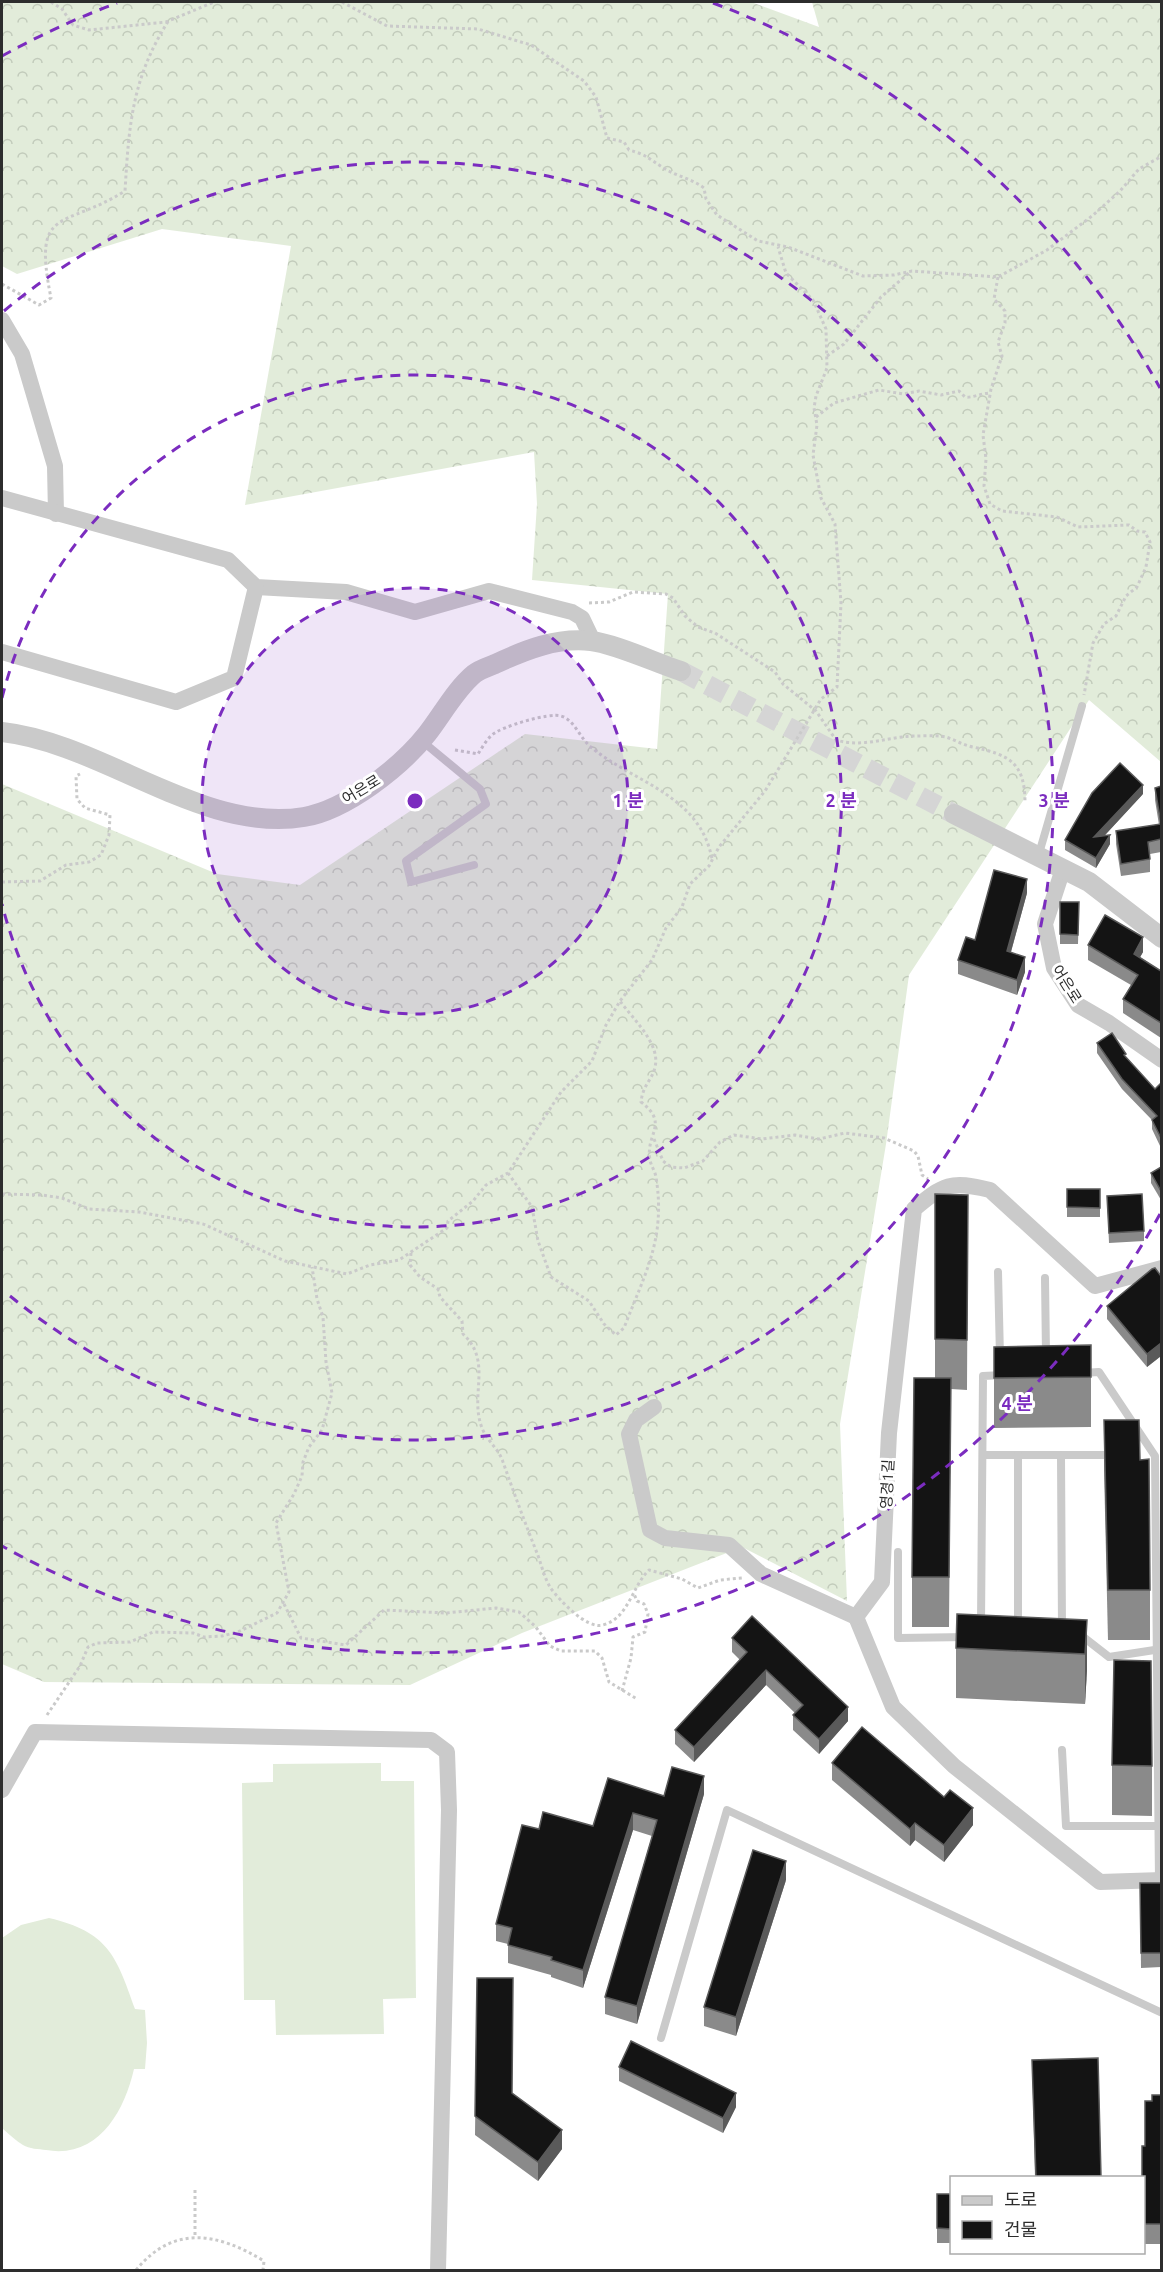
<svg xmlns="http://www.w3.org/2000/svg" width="1163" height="2272" font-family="Ubuntu,'Noto Sans KR',sans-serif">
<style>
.forest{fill:url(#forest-crowns)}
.garden{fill:#e2ecda}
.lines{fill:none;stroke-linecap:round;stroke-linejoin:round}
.tertiary-tunnel{stroke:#d5d5d5;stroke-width:20;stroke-dasharray:20 10;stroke-linecap:butt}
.path{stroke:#cacaca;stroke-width:3;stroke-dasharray:3 3;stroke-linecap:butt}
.service{stroke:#cacaca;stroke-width:8}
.minor{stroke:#cacaca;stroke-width:16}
.tertiary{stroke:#cacaca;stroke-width:20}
.wall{fill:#8a8a8a}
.shaded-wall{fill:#5a5a5a}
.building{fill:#141414;stroke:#5a5a5a;stroke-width:1.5}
.ring{fill:none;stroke:#7b2cbf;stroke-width:3;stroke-dasharray:10 8}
.labels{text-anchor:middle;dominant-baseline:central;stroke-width:6;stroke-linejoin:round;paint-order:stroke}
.street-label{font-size:15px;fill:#2d2d2d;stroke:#fff}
.centre{fill:#7b2cbf;stroke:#fff;stroke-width:3}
.ring-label{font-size:18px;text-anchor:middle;font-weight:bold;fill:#7b2cbf;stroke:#fff;stroke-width:6;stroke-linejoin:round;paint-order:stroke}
</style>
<defs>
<pattern id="forest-crowns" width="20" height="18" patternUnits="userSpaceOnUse" patternTransform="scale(1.5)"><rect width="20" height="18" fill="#e2ecda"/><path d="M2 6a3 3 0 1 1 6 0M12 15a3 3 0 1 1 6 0" fill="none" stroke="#c2cbbb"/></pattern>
</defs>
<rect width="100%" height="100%" fill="#fff"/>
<polygon class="forest" points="2,2 751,2 819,27 812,2 1161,2 1161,762 1089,700 909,975 886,1144 840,1424 847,1601 742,1547 522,1633 410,1685 44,1682 2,1664 2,784 217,874 300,885 525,734 657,749 668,594 532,580 537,504 534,452 245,505 291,246 162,229 17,274 2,266"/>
<g class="garden">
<polygon points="381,1763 381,1781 414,1781 416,1998 383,1999 384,2034 276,2035 275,2000 244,2000 242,1783 273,1782 273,1764"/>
<path d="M49 1918C108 1932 116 1955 135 2009L145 2010 147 2043 145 2069H134C124 2113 97 2159 46 2150 39 2149 29 2149 23 2145 16 2141 9 2134 2 2128V1938L21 1925Z"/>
</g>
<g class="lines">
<polyline class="tertiary-tunnel" points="681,671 954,814"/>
<g class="path">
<polyline points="51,2 62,9 73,25 89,30 166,22 214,2"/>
<path d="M342 2 387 26 478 29 531 45 584 81 596 97 607 138 624 142 629 150C647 155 648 158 662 167 675 176 691 178 704 188L706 199 717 215 758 241 788 247 863 276 894 275 912 271 998 277 1047 250 1092 216 1120 191 1139 169 1162 156"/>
<polyline points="998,277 994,299 1005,311 1005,323 998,342 1002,356 991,389 983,435 986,459 984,486 990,504 1002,511 1057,517 1078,527 1129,525 1137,531 1145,532 1150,542 1146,567 1137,587 1126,596 1116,616 1104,624 1093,643 1084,695"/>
<path d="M2 284 39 305 51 298C32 204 63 230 125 191 129 124 132 78 169 20"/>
<polyline points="827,356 844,344 881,297 910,272"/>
<path d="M816 417 834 403 879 390 903 394 919 391 941 395 959 391 965 397C973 398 981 393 991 393"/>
<path d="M589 603 609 602 633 592 666 594 673 598 685 616 698 627 715 633 775 672 783 684 816 711 836 740C863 748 887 737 914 736 924 736 937 735 946 737 955 740 963 745 973 747 1009 755 1025 762 1025 803"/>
<path d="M455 750 478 754C482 748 486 740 492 735 500 727 550 712 561 716 575 720 580 739 592 748 635 783 700 795 712 859"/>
<polyline points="2,882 40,881 66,865 89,862 101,855 109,835 110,815 85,808 77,799 76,776 80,774"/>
<polyline points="654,1139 663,1161 671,1167 684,1168 703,1161 720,1142 734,1135 762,1139 795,1135 819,1139 845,1133 884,1138 914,1151 918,1156 922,1175 928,1179"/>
<path d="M508 1173 532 1207 538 1241 551 1277 589 1301 604 1324 616 1335 624 1328C645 1273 666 1239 656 1177 655 1171 651 1166 650 1160 645 1134 670 1124 641 1102 643 1084 653 1079 655 1067 661 1044 632 1018 620 1001"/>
<polyline points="2,1194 42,1195 62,1198 89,1209 139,1212 203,1224 285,1261 347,1274 370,1265 399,1260 447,1228 448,1221 473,1201 486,1185 508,1173 561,1092 592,1061 606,1025 620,1001 652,960 666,928 682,907 690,884 709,866 719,847 765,791 821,699 837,687 841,603 835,524 821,498 813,455 817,425 814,408 816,396 827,368 826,329 813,300 786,273 778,247"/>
<path d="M411 1253 410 1265 420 1277 438 1289 440 1297 462 1321 463 1334C493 1362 469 1394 482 1428 487 1441 499 1449 503 1462 514 1493 525 1523 537 1553 541 1563 544 1577 550 1587 558 1599 587 1630 603 1625 629 1618 632 1586 649 1570L682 1579 698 1588 720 1580 742 1578"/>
<polyline points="284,1604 301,1638 346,1645 384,1610 446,1613 496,1608 519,1612 535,1626 550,1646 561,1651 595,1651 602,1658 609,1682 637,1699"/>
<polyline points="622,1691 631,1658 633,1637 645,1632 648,1614 644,1604 637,1601 634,1594"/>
<polyline points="47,1715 80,1666 88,1647 97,1643 130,1642 153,1632 193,1633 204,1637 222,1636 238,1632 277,1613 289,1592 276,1523 294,1494 302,1476 303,1462 309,1447 322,1430 332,1393 326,1362 323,1317 317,1299 312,1267"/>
<polyline points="195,2190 195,2237"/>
<path d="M136 2270C174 2224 218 2233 264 2261L263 2270"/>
</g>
<g class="service">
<polyline points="422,741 480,789 486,804 406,861 411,882 474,865"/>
<polyline points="1038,857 1082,706"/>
<polyline points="998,1272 1000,1357"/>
<polyline points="1045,1278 1046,1355"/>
<polyline points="1082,1373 1099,1372 1155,1456 1159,1881"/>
<polyline points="983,1455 1115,1455"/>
<polyline points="1018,1455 1018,1628"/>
<polyline points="1061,1455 1062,1630"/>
<polyline points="898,1552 898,1638 968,1637"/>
<polyline points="981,1624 983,1376 1003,1375"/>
<polyline points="1076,1636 1082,1636 1109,1657 1161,1649"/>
<polyline points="1062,1750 1066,1826 1159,1826"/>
<polyline points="661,2038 727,1810 1162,2013"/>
</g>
<g class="minor">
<polyline points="2,320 22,354 55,466 56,514"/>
<polyline points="2,498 228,560 256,587 346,592 415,612 489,591 572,612 582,618 593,641"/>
<polyline points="2,652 176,702 234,678 256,587"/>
<polyline points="1063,869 1045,924 1054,968 1078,1005 1109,1023 1162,1060"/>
<path d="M1162 1268 1095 1286 990 1190C950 1180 944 1184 914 1209L889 1433 882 1582 856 1617 893 1707 954 1766 1100 1882 1162 1880"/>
<polyline points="654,1407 636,1420 629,1434 650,1530 665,1538 729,1545 761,1574 856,1617"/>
<polyline points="2,1790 35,1732 431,1740 447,1752 449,1810 438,2270"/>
</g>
<g class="tertiary">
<path d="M2 732C102 743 203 834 304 817 346 810 401 767 427 734 442 715 455 690 474 674 480 669 488 667 495 664 525 650 557 637 591 641 616 644 656 663 681 671"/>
<polyline points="954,814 1089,882 1162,938"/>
</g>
</g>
<g class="wall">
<polygon points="1161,786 1161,852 1150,854 1150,872 1121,876 1116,844 1116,831 1159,825 1155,800 1155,788"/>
<polygon points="1143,794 1105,835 1110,844 1096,868 1065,850 1065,840"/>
<polygon points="1027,893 1011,952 1025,972 1017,995 958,974 958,960 975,940"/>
<polygon points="1060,902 1079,902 1078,944 1060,944"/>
<polygon points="1088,945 1143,952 1140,957 1161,971 1161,1038 1123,1013 1123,999 1131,985 1088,960"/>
<polygon points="1097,1043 1126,1058 1155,1089 1161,1083 1161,1148 1152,1129 1152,1120 1122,1089 1097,1053"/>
<polygon points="1161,1167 1161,1200 1151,1183 1151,1173"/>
<rect x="1067" y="1189" width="33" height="28"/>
<polygon points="935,1194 968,1195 967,1390 951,1389 949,1627 912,1627 912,1577 935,1378"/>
<polygon points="1107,1196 1144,1231 1144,1241 1109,1243"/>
<polygon points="1161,1276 1161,1356 1147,1367 1107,1319 1107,1306"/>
<polygon points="1091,1345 1091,1427 994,1428 994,1347"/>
<polygon points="1104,1420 1140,1460 1150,1590 1150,1640 1108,1640 1104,1470"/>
<polygon points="1087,1620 1087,1670 1085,1704 956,1698 956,1648"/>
<polygon points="732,1638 848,1721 819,1754 793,1730 793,1715 795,1713 766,1685 694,1762 675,1744 675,1730 740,1660 732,1652"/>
<polygon points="832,1763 973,1825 944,1862 915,1840 910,1846 832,1780"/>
<polygon points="1112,1765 1152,1766 1152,1816 1112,1815"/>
<polygon points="704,1794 637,2024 605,2014 605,1997 652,1836 633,1830 583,1988 551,1977 551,1975 508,1963 508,1944 496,1941 496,1924 539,1829 593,1826 664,1796"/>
<polygon points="786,1880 736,2036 704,2026 704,2007"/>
<polygon points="1140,1883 1161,1883 1161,1967 1141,1968"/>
<polygon points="477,1978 512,2093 562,2149 538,2181 475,2135"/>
<polygon points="1098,2058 1101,2178 1035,2178 1032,2060"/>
<polygon points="619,2067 736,2107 723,2133 619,2081"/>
<polygon points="1161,2095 1161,2244 1143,2244 1143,2178 1145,2146 1152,2101"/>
<rect x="937" y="2194" width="14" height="49"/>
</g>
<g class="shaded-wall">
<polygon points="1143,785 1143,794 1094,847 1094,837"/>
<polygon points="1110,835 1110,844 1096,868 1096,858"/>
<polygon points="1027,879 1027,893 1007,966 1007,951"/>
<polygon points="1143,937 1143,952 1134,968 1134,954"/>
<polygon points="1025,957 1025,972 1017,995 1017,980"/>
<polygon points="1161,1343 1161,1356 1147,1367 1147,1354"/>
<polygon points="1087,1620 1087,1670 1085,1704 1085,1654"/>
<polygon points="766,1670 766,1685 694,1762 694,1747"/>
<polygon points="848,1707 848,1721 819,1754 819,1739"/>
<polygon points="704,1776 704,1794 637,2024 637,2006"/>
<polygon points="973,1808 973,1825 944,1862 944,1845"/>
<polygon points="633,1813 633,1830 583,1988 583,1970"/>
<polygon points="915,1823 915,1840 910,1846 910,1829"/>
<polygon points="786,1861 786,1880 736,2036 736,2017"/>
<polygon points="736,2093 736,2107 723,2133 723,2118"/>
<polygon points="562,2130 562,2149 538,2181 538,2162"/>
</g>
<g class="building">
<polygon points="1120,763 1143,785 1094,837 1110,835 1096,858 1065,840 1092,793"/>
<polygon points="1161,786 1161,839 1148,842 1150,859 1121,864 1116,831 1161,824 1155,788"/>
<polygon points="994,870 1027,879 1007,951 1025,957 1017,980 958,960 966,937 975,940"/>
<polygon points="1060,902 1079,902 1078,935 1060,934"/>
<polygon points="1105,915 1143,937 1134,954 1161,971 1161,1023 1123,999 1138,975 1088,945"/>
<polygon points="1112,1033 1126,1054 1124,1055 1155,1089 1161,1083 1161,1138 1152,1120 1157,1116 1122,1079 1097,1043"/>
<polygon points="1161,1167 1161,1191 1151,1173"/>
<polygon points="1067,1189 1100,1189 1100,1208 1067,1207"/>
<polygon points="935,1194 968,1195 967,1340 935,1339"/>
<polygon points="1142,1194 1144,1231 1109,1233 1107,1196"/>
<polygon points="1155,1268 1161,1276 1161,1343 1147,1354 1107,1306 1152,1269"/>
<polygon points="1091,1345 1091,1377 994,1378 994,1347"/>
<polygon points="914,1378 951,1378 949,1577 912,1577"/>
<polygon points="1104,1420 1139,1420 1140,1460 1149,1459 1150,1590 1108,1590"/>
<polygon points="957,1614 1087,1620 1085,1654 956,1648"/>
<polygon points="752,1616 848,1707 819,1739 793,1715 803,1705 766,1670 694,1747 675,1730 747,1652 732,1638"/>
<polygon points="1114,1660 1151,1661 1152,1766 1112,1765"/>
<polygon points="862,1727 944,1797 950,1790 973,1808 944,1845 915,1823 910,1829 832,1763"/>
<polygon points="672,1767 704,1776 637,2006 605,1997 657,1820 633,1813 583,1970 551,1960 552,1957 508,1945 512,1928 496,1924 522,1825 539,1829 543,1812 593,1826 608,1778 664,1796"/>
<polygon points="753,1850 786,1861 736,2017 704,2007"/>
<polygon points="1140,1883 1161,1883 1161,1953 1141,1953"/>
<polygon points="477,1978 513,1978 512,2093 562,2130 538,2162 475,2116"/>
<polygon points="631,2041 736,2093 723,2118 619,2067"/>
<polygon points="1098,2058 1101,2176 1036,2178 1032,2060"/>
<polygon points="1152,2095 1161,2095 1161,2224 1143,2224 1143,2178 1142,2178 1142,2146 1145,2146 1145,2101 1152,2101"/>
<polygon points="937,2194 951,2194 951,2229 937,2228"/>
</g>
<circle cx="415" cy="801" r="213" fill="#7b2cbf" fill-opacity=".12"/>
<g class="ring">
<circle cx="415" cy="801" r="213"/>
<path d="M2 698A426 426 0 1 1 2 904"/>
<path d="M4 311A639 639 0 1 1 4 1291"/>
<path d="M1160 1214A852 852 0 0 1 2 1546M2 56A852 852 0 0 1 117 3M713 3A852 852 0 0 1 1160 388"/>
</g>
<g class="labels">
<g class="street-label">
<text transform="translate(361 789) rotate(-31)">어은로</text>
<text transform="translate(1067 984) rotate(58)">어은로</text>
<text transform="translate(887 1484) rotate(-87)">영경1길</text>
</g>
</g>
<circle cx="415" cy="801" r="9" class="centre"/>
<g class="ring-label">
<text x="628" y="807">1 분</text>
<text x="841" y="807">2 분</text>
<text x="1054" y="807">3 분</text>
<text x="1017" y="1410">4 분</text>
</g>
<rect width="1163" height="2272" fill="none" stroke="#2d2d2d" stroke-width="6"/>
<rect x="950" y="2176" width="195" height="78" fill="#ffffff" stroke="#ababab" stroke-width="1.5"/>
<rect x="962" y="2196" width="30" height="9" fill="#cacaca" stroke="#ababab" stroke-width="1.5"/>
<text x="1004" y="2206" font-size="18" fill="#2d2d2d">도로</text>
<rect x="962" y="2221" width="30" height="18" fill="#141414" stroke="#ababab" stroke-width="1.5"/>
<text x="1004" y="2236" font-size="18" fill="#2d2d2d">건물</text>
</svg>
